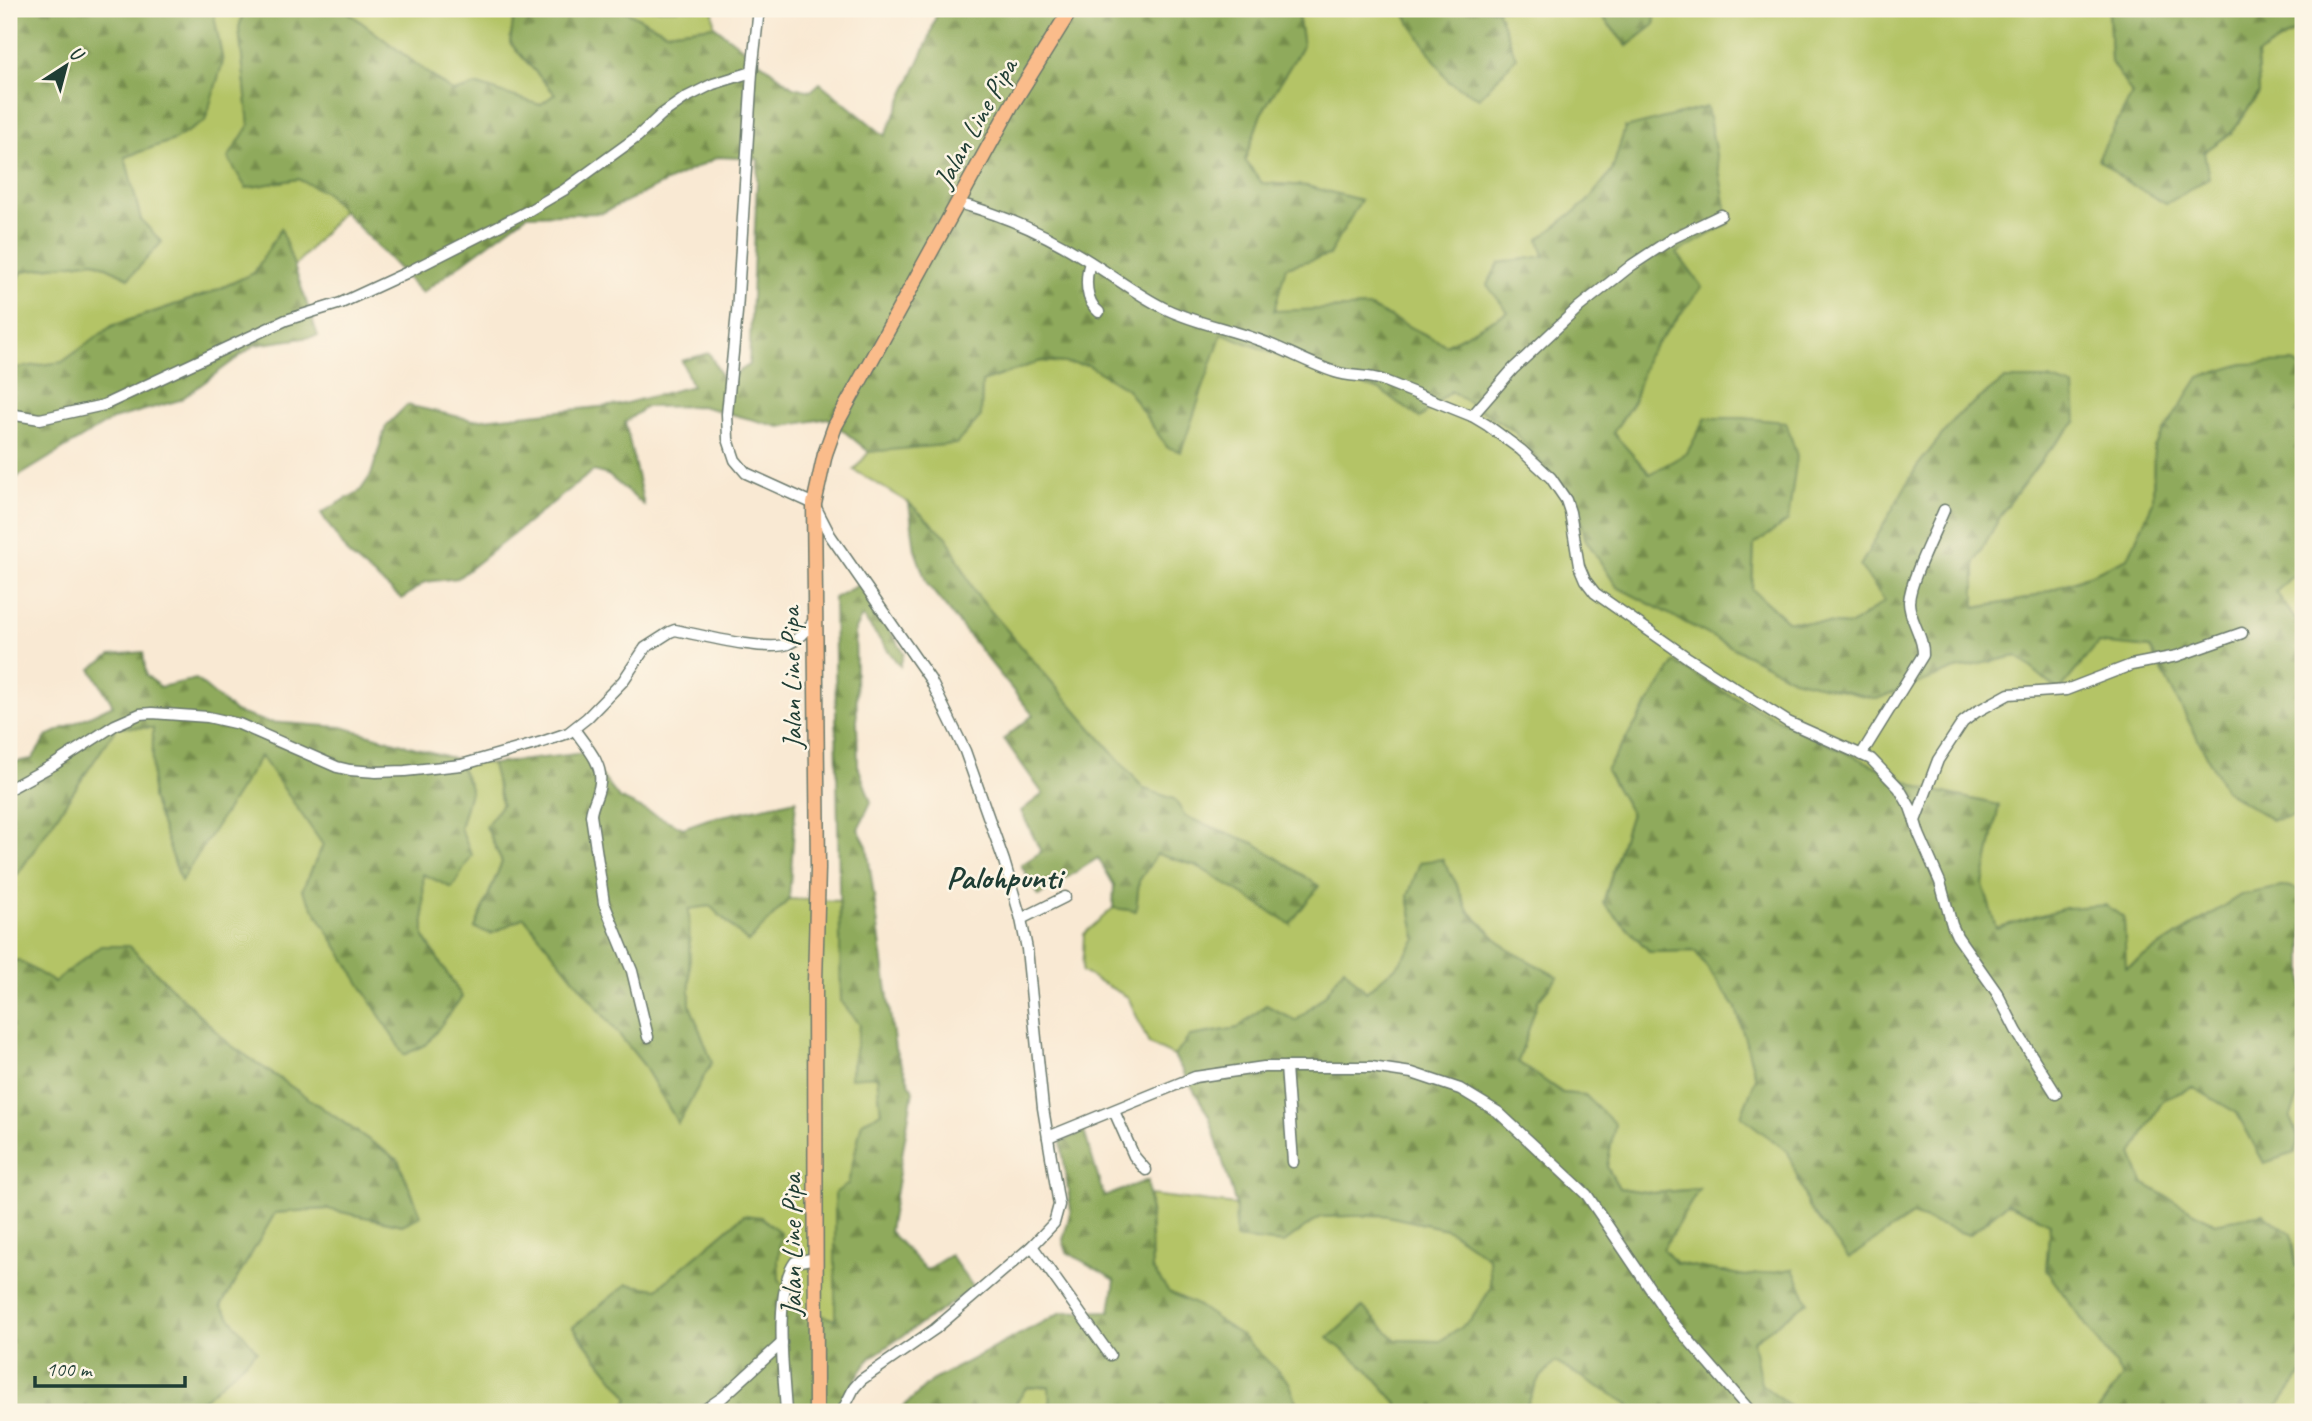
<svg xmlns="http://www.w3.org/2000/svg" width="2312" height="1421" font-family="Caveat,sans-serif">
<style>
.grass{fill:#b4c466;stroke:#6a804d;stroke-width:2}
.forest{fill:url(#forest-firs);stroke:#577448;stroke-width:2}
.lines{fill:none;stroke-linecap:round;stroke-linejoin:round}
.minor-casing{stroke:#6b796c;stroke-width:13}
.major-casing{stroke:#6b796c;stroke-width:17}
.minor{stroke:#fff;stroke-width:10}
.major{stroke:#fabc8b;stroke-width:14}
.labels{text-anchor:middle;dominant-baseline:central;stroke-width:5;stroke-linejoin:round;paint-order:stroke}
.street-label{font-size:28px;fill:#1f3d34;stroke:#fcf5e5}
.quarter-label{font-size:32px;font-weight:bold;fill:#1f3d34;stroke:#fcf5e5}
</style>
<defs>
<pattern id="forest-firs" width="22" height="20" patternUnits="userSpaceOnUse" patternTransform="scale(1.75)"><rect width="22" height="20" fill="#8faa5b"/><path d="M5 1l3.5 6h-7zM16 11l3.5 6h-7z" fill="#748c4c"/></pattern>
</defs>
<rect width="100%" height="100%" fill="#fcf5e5"/>
<filter id="ink" filterUnits="userSpaceOnUse"><feTurbulence type="fractalNoise" baseFrequency=".0143" numOctaves="2"/><feDisplacementMap in="SourceGraphic" scale="14" xChannelSelector="R" yChannelSelector="G"/><feConvolveMatrix kernelMatrix="1 2 1 2 8 2 1 2 1" color-interpolation-filters="sRGB"/></filter>
<filter id="wash" filterUnits="userSpaceOnUse"><feTurbulence type="fractalNoise" baseFrequency=".00686" numOctaves="4" result="noise"/><feDisplacementMap in="SourceGraphic" scale="28" xChannelSelector="R" yChannelSelector="G"/><feGaussianBlur stdDeviation="1.57" result="paint"/><feColorMatrix in="noise" values="0 0 0 0 0 0 0 0 0 0 0 0 0 0 0 0 0 1.4 0 .05"/><feComposite in="paint" operator="in"/></filter>
<g filter="url(#wash)">
<rect width="100%" height="100%" fill="#f9e9d3"/>
<g class="grass">
<polygon points="214,9 244,9 239,28 249,125 246,188 298,179 325,192 343,211 294,267 281,229 254,273 210,293 112,326 62,363 9,369 9,293 23,271 94,261 129,278 161,242 141,220 125,157 174,140"/>
<polygon points="344,9 515,9 510,43 555,94 540,105 478,85 453,92"/>
<polygon points="622,9 713,9 714,26 666,32"/>
<polygon points="1293,9 1401,9 1449,81 1516,58 1497,9 1596,9 1627,46 1654,25 1656,9 2109,9 2111,62 2132,94 2203,153 2231,133 2259,93 2257,55 2294,32 2303,29 2303,369 2293,362 2154,447 2153,502 2128,558 2080,579 2026,599 1974,608 1975,561 2004,510 2047,453 2076,422 2005,379 1957,416 1916,468 1886,601 1851,625 1787,621 1752,590 1754,545 1786,423 1742,418 1706,418 1687,453 1650,474 1613,433 1634,401 1647,356 1679,316 1677,253 1625,128 1612,171 1587,202 1539,239 1544,256 1508,312 1446,345 1370,307 1273,312 1286,267 1329,255 1307,186 1262,183 1245,160 1261,114 1303,45 1297,9"/>
<polygon points="1221,332 1316,371 1380,390 1420,418 1450,391 1514,431 1548,471 1576,497 1585,538 1617,587 1681,619 1956,669 2017,656 2098,642 2150,648 2225,790 2272,820 2303,815 2303,891 2287,886 2241,895 2125,968 2124,918 2066,908 1996,928 1983,884 1999,805 1921,788 1805,733 1716,688 1675,662 1606,770 1631,813 1603,903 1650,952 1695,951 1736,1008 1756,1078 1741,1116 1788,1151 1809,1208 1849,1258 1912,1215 1969,1235 2007,1203 2050,1223 2046,1270 2123,1376 2097,1412 1801,1412 1794,1410 1760,1384 1753,1341 1793,1269 1745,1276 1676,1263 1663,1249 1699,1189 1652,1193 1619,1188 1607,1167 1585,1095 1563,1093 1518,1062 1538,1000 1557,977 1507,949 1468,910 1455,881 1408,896 1416,939 1399,964 1366,992 1344,968 1325,995 1296,1021 1266,1005 1238,1028 1191,1036 1174,1056 1149,1044 1128,997 1082,972 1084,934 1113,908 1136,911 1139,881 1157,854 1197,865 1290,924 1256,844 1186,817 1174,799 1144,789 975,593 947,537 909,503 854,470 869,452 909,447 981,416 982,382 1041,361 1088,365 1127,389 1167,447"/>
<polygon points="2292,576 2303,585 2303,630 2276,592"/>
<polygon points="117,727 154,727 152,798 261,755 323,845 462,997 424,937 423,873 460,828 471,788 456,759 492,764 502,804 486,826 502,862 475,928 491,934 524,917 643,1064 678,1123 711,1062 690,1005 689,908 710,906 748,942 789,899 840,901 841,1001 861,1025 850,1077 877,1076 881,1114 862,1122 848,1185 835,1193 835,1321 800,1308 779,1279 778,1261 781,1233 744,1215 657,1289 573,1328 629,1398 620,1412 175,1412 203,1400 221,1306 275,1213 327,1209 402,1225 421,1215 398,1160 229,1044 129,946 101,946 54,982 18,960 9,963 9,876 17,875"/>
<polygon points="2303,1084 2303,1263 2296,1266 2264,1214 2215,1223 2143,1183 2132,1154 2163,1100 2193,1087 2237,1113 2264,1163 2298,1137 2290,1118"/>
<polygon points="1150,1195 1236,1205 1236,1238 1284,1243 1320,1217 1383,1215 1447,1229 1489,1258 1491,1288 1471,1320 1440,1341 1396,1340 1362,1307 1329,1338 1367,1369 1397,1403 1397,1412 1300,1412 1289,1382 1197,1305 1169,1293 1152,1269"/>
<polygon points="1555,1362 1627,1403 1634,1412 1524,1412 1538,1380"/>
<polygon points="2303,1372 2303,1412 2274,1412"/>
<polygon points="1050,1386 1050,1412 1010,1412 1026,1388"/>
</g>
<g class="forest">
<polygon points="9,9 214,9 214,15 223,62 205,121 174,140 125,157 141,220 162,242 129,278 94,261 23,271 9,293"/>
<polygon points="244,9 344,9 453,92 478,85 540,105 555,94 510,43 515,9 622,9 666,32 714,26 793,87 811,91 820,83 885,136 929,39 938,9 1297,9 1303,45 1261,114 1245,160 1262,183 1307,186 1361,200 1329,255 1286,267 1274,311 1370,307 1446,345 1508,312 1487,285 1499,263 1544,256 1539,239 1587,202 1612,171 1625,128 1707,107 1729,223 1677,253 1702,287 1647,356 1634,401 1613,433 1650,474 1687,453 1706,418 1742,418 1786,422 1797,456 1788,521 1754,545 1752,589 1787,621 1851,625 1885,601 1860,566 1916,468 1957,416 2005,379 2049,379 2074,387 2076,422 2047,453 2004,510 1975,561 1975,608 2026,599 2080,579 2128,558 2153,502 2154,447 2199,377 2243,364 2293,362 2303,369 2303,585 2292,576 2276,592 2303,630 2303,815 2272,820 2225,790 2150,648 2098,643 2059,691 2017,656 1956,669 1877,699 1793,679 1617,587 1585,538 1576,497 1548,471 1514,431 1451,391 1420,418 1380,390 1316,371 1222,333 1181,452 1167,447 1127,389 1088,365 1041,361 982,382 981,416 956,444 869,452 828,418 780,427 701,406 646,407 625,422 644,505 608,475 593,471 458,578 425,582 402,599 348,554 321,513 360,491 371,475 386,426 407,405 473,420 619,405 692,386 682,361 709,353 724,381 749,365 758,159 718,157 602,213 527,215 422,293 325,192 298,179 246,188 228,158 249,125 239,28"/>
<polygon points="1401,9 1497,9 1516,58 1479,98 1449,82"/>
<polygon points="1596,9 1656,9 1654,25 1627,46"/>
<polygon points="2109,9 2303,9 2303,29 2294,32 2257,55 2259,93 2231,133 2204,152 2209,178 2166,204 2127,182 2098,159 2132,94 2111,62"/>
<polygon points="281,228 318,336 255,345 180,400 113,419 9,482 9,369 62,362 112,326 210,293 254,273"/>
<polygon points="909,503 947,537 975,593 1144,789 1174,799 1186,817 1256,844 1319,886 1290,924 1197,866 1157,854 1139,881 1136,911 1113,908 1114,885 1098,858 1038,896 1021,865 1041,852 1021,811 1043,794 1004,739 1033,715 927,584 915,550"/>
<polygon points="860,584 904,653 900,666 862,616 855,629 858,766 871,802 858,829 867,846 895,1049 913,1091 889,1231 926,1270 950,1255 974,1288 870,1358 838,1405 830,1412 736,1412 732,1409 728,1412 620,1412 629,1398 573,1327 627,1284 657,1289 744,1215 761,1217 781,1233 778,1261 779,1279 800,1308 835,1320 835,1193 848,1184 862,1122 881,1113 877,1076 850,1078 860,1025 841,1001 834,598"/>
<polygon points="143,652 146,675 160,687 196,679 235,712 267,722 342,727 456,759 471,788 460,828 472,855 452,888 423,874 424,937 462,997 427,1044 404,1055 302,890 323,845 261,756 181,881 152,798 153,728 117,727 17,875 9,876 9,763 32,759 47,736 113,705 91,669 111,655"/>
<polygon points="1675,662 1716,688 1805,733 1921,788 1999,805 1983,884 1996,928 2066,908 2106,905 2124,918 2126,968 2241,895 2287,886 2303,891 2303,1084 2290,1118 2298,1137 2295,1153 2264,1163 2237,1113 2192,1087 2163,1100 2132,1154 2143,1183 2214,1223 2263,1214 2291,1234 2296,1266 2303,1263 2303,1372 2274,1412 2097,1412 2123,1376 2046,1270 2050,1223 2007,1203 1969,1235 1912,1215 1849,1258 1809,1208 1788,1152 1741,1116 1756,1078 1736,1008 1695,951 1650,952 1603,903 1631,813 1606,770"/>
<polygon points="584,753 619,798 683,828 708,819 796,800 789,899 748,942 710,906 689,909 690,1005 712,1062 678,1123 643,1064 524,917 491,934 475,928 502,862 486,826 502,804 492,764"/>
<polygon points="1442,859 1455,881 1468,911 1507,949 1558,977 1538,1000 1518,1062 1562,1093 1585,1095 1615,1124 1607,1167 1619,1188 1652,1193 1699,1189 1663,1249 1676,1263 1745,1276 1793,1269 1808,1302 1753,1341 1761,1384 1794,1410 1801,1412 1634,1412 1627,1403 1555,1362 1538,1380 1524,1412 1397,1412 1397,1403 1367,1369 1328,1338 1363,1307 1396,1340 1440,1341 1471,1320 1491,1288 1489,1258 1447,1229 1383,1215 1320,1217 1284,1243 1235,1238 1236,1205 1209,1116 1174,1056 1190,1036 1238,1028 1266,1005 1296,1021 1325,995 1344,968 1366,992 1399,964 1416,939 1408,896 1420,862"/>
<polygon points="101,946 129,946 229,1044 398,1160 421,1216 402,1225 327,1209 275,1213 221,1306 257,1351 203,1400 175,1412 9,1412 9,1269 12,1243 9,1235 9,963 18,960 54,982"/>
<polygon points="1084,1131 1104,1197 1148,1180 1152,1269 1169,1292 1197,1305 1243,1337 1289,1382 1300,1412 1050,1412 1049,1386 1026,1388 1010,1412 898,1412 931,1381 1062,1312 1110,1311 1115,1280 1067,1252 1063,1240 1071,1210 1061,1142"/>
</g>
</g>
<g filter="url(#ink)">
<g class="lines">
<defs>
<g id="minor">
<polyline points="759,9 752,72 737,312 727,414 728,439 735,460 746,473 814,504 830,535 930,679 965,751 1004,861 1021,919 1027,949 1043,1108 1059,1205 1054,1223 1032,1246 935,1329 861,1380 854,1388 842,1412"/>
<path d="M958 203C1004 215 1044 233 1084 258 1112 275 1137 295 1166 309 1195 323 1226 328 1256 339 1283 348 1307 363 1335 372 1350 377 1366 375 1382 380L1472 416 1487 425 1521 450 1551 478 1566 500 1570 512 1579 566 1585 580 1595 593 1688 658 1788 722 1871 759 1899 788 1910 807 1915 821"/>
<path d="M1090 262C1085 279 1085 301 1099 312"/>
<polyline points="9,414 40,419 104,405 286,320 341,303 406,273 530,210 564,190 637,137 662,114 685,98 713,84 752,72"/>
<polyline points="1472,416 1513,369 1579,307 1632,265 1673,238 1721,215"/>
<path d="M574 729C585 745 603 763 600 783 599 795 592 804 591 815L604 903 632 971 648 1037"/>
<path d="M1861 755 1923 655C1924 636 1909 620 1909 602 1910 580 1935 532 1944 510"/>
<path d="M9 789 55 764 115 725 140 714 152 713 208 717 239 724 337 767 350 770 376 772 405 771 461 765 542 742 568 733 587 718 623 681 645 648 670 632 675 630C700 635 766 652 788 644 800 639 808 630 815 619"/>
<polyline points="1021,919 1065,897"/>
<polyline points="1286,1067 1293,1162"/>
<polyline points="2056,1094 2017,1032 1997,993 1957,936 1952,925 1940,882 1919,834 1915,821 1938,760 1963,722 1976,712 2009,694 2066,690 2131,665 2177,656 2242,633"/>
<polyline points="1114,1111 1134,1156 1146,1170"/>
<polyline points="1048,1137 1195,1077 1264,1067 1371,1067 1412,1073 1460,1089 1498,1112 1587,1195 1672,1321 1751,1412"/>
<polyline points="1032,1246 1110,1355"/>
<polyline points="701,1412 723,1397 782,1343"/>
<path d="M786 1412C784 1375 773 1292 795 1262L816 1258"/>
</g>
<polyline id="major" points="816,1412 815,983 818,868 814,504 825,454 835,426 1012,104 1071,9"/>
</defs>
<use href="#minor" class="minor-casing"/>
<use href="#major" class="major-casing"/>
<use href="#minor" class="minor"/>
<use href="#major" class="major"/>
</g>
</g>
<g class="labels">
<g class="street-label">
<text transform="translate(975 123) rotate(-61)">Jalan Line Pipa</text>
<text transform="translate(791 678) rotate(-91)">Jalan Line Pipa</text>
<text transform="translate(791 1245) rotate(-90)">Jalan Line Pipa</text>
</g>
<g class="quarter-label">
<text x="1004" y="877">Palohpunti</text>
</g>
</g>
<rect width="2312" height="1421" fill="none" stroke="#fcf5e5" stroke-width="35"/>
<g transform="translate(66 66) rotate(36)" stroke="#fcf5e5" stroke-width="5" paint-order="stroke">
<path d="M0-5L12 26L0 18L-12 26Z" fill="#1f3d34"/>
<text y="-10" font-size="19" font-weight="bold" text-anchor="middle" fill="#1f3d34">U</text>
</g>
<path d="M35 1376v10h150v-10" fill="none" stroke="#1f3d34" stroke-width="3.5"/>
<text x="46" y="1376" font-size="21" fill="#1f3d34" stroke="#fcf5e5" stroke-width="5" paint-order="stroke">100 m</text>
</svg>
